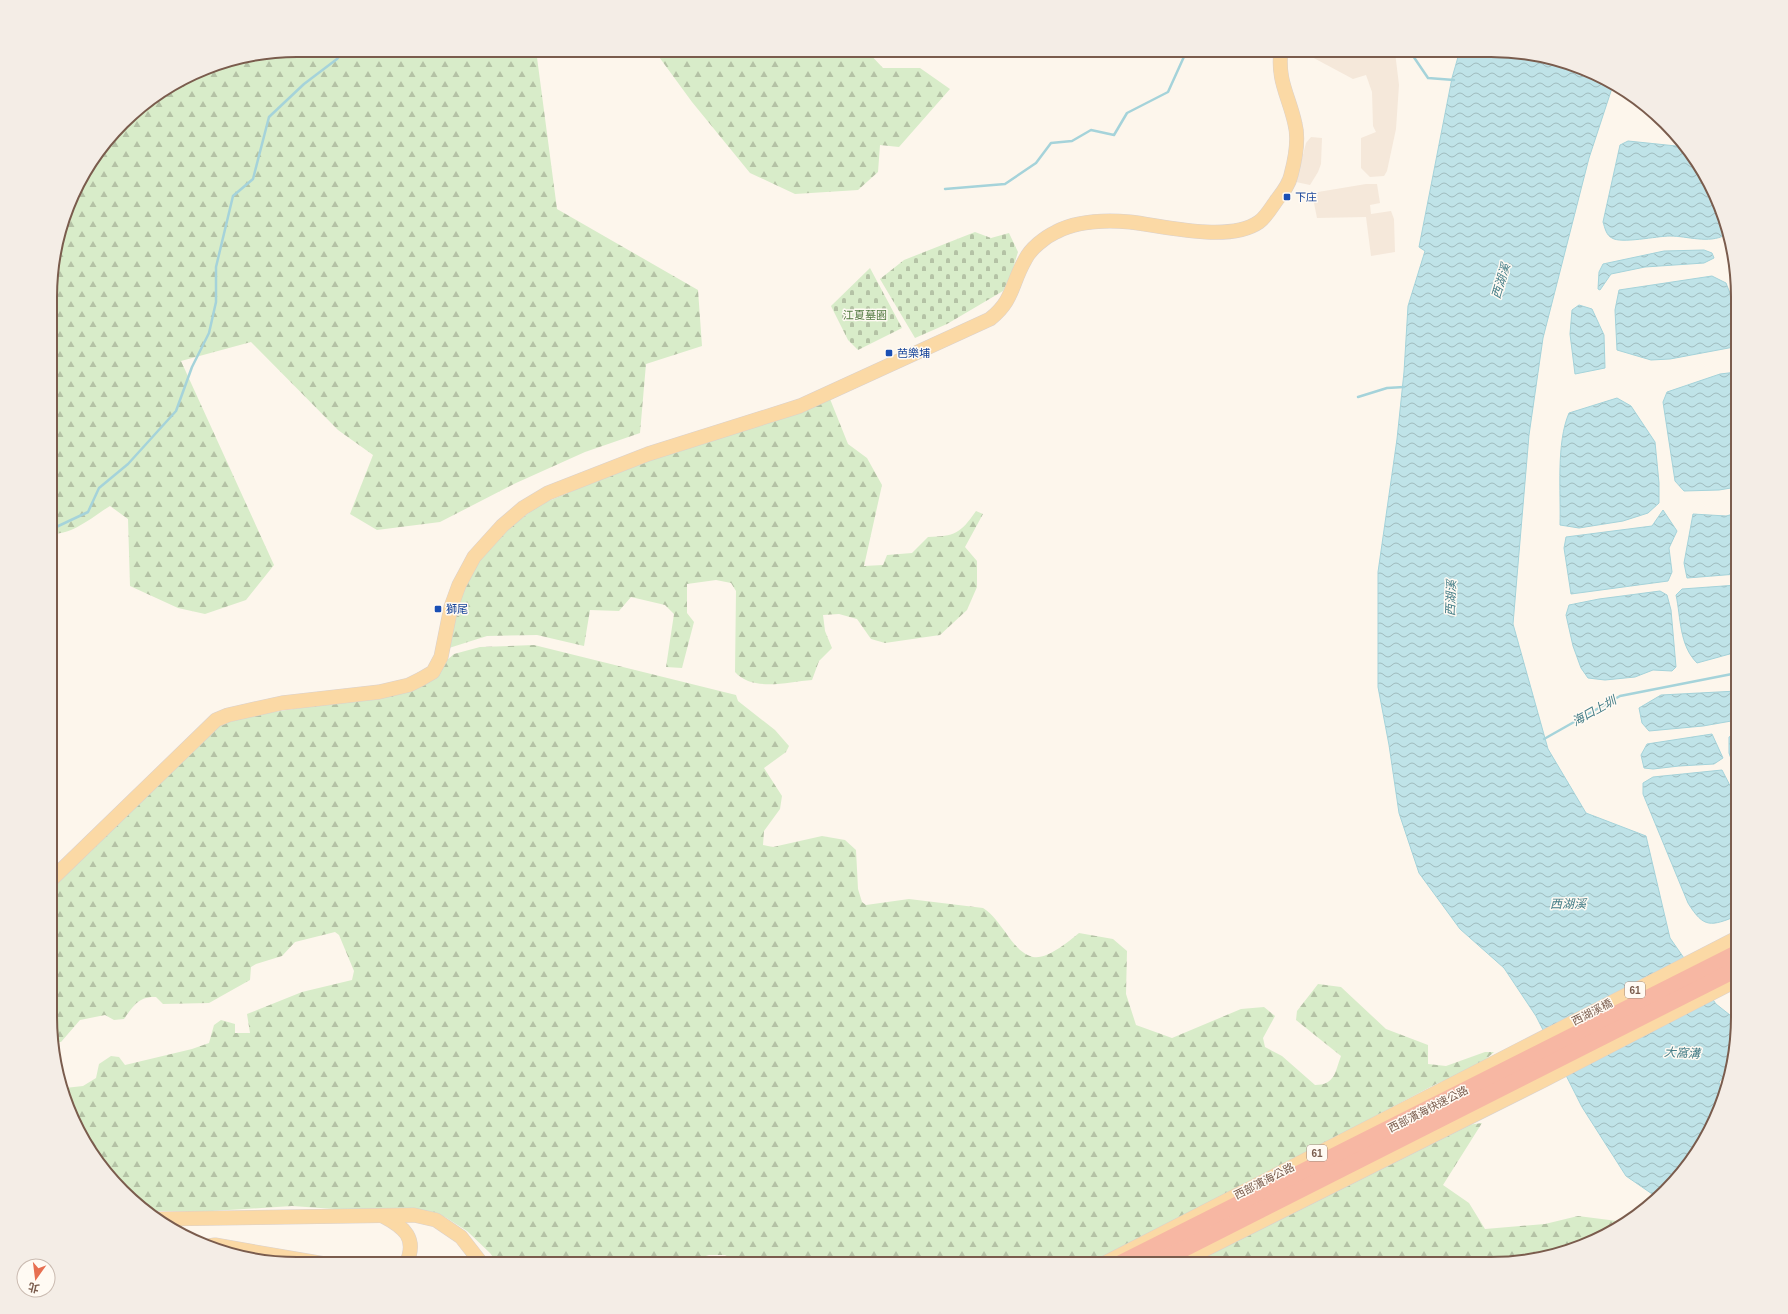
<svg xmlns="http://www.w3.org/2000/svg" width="1788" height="1314" font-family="Arial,'Noto Sans TC',sans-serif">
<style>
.residential{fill:#f5e8da}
.forest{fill:url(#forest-firs)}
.cemetery{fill:url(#cemetery-stones)}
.water{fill:url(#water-waves);stroke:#a5d3da}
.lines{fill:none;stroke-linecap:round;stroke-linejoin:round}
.stream{stroke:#a5d3da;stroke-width:2.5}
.major-casing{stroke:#dad1cd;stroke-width:15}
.highway-casing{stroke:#dad1cd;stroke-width:17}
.major{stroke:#fbd9a5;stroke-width:14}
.highway{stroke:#f7b7a3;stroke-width:16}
.transit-dot{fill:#1a4fb4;stroke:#fffaf3;stroke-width:1.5}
.labels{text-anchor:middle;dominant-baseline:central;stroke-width:3;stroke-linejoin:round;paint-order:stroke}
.shield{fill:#fffaf3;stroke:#a28b7f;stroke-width:1}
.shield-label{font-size:10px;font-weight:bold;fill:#7a5c4d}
.transit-label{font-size:11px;fill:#164399;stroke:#fffaf3;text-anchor:start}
.park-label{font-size:11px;fill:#537a41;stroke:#fffaf3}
.street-label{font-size:11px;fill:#7a5c4d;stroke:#fffaf3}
.water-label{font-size:12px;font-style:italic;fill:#437c86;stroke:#fffaf3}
.rim{fill:none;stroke:#7a5c4d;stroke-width:2}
</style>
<defs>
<pattern id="forest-firs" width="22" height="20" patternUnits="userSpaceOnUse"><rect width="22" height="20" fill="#d8ecc9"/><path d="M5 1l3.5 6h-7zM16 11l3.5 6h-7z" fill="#b4c2a5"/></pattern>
<pattern id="cemetery-stones" width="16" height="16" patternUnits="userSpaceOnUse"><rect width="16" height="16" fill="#d8ecc9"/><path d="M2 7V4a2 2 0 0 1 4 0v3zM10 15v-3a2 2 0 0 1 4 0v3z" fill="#b4c2a5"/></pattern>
<pattern id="water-waves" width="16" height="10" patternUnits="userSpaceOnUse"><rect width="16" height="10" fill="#bfe3e8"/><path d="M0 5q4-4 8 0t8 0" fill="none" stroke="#a0bbbe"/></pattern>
</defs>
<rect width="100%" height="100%" fill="#fdf6ec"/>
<g class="residential">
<polygon points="1312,50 1394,50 1395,52 1399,85 1396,129 1387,171 1384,176 1370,177 1361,168 1361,138 1376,132 1373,126 1372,92 1366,75 1353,79 1310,56"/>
<polygon points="1311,137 1322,138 1321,164 1318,172 1310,185 1296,182 1306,143"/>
<polygon points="1366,184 1377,184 1380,203 1370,205 1371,214 1391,211 1394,219 1395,252 1371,256 1366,217 1317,218 1312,193"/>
</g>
<g class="forest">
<path d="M297 50H536L557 209 698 290 702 346 646 364 640 433 585 452 516 483 440 522 377 530 350 514 373 455 338 430 251 342 181 361 274 565 246 600 205 614 178 608 130 586 128 519 110 506C92 517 74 534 52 534V265L76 188 134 111 203 69Z"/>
<polygon points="654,50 866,50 883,68 920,68 950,89 899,147 880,145 878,172 858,190 795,194 750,173 692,102"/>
<polygon points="891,50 917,50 915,57 889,54"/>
<path d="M830 399 848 444 867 458 882 485 864 566 883 565 887 555 912 553 928 537C955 536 960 534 976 511L983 514 965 547 977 561V587L967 610 940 635 885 643 871 639 857 619 839 614 823 615 825 631 832 648 819 661 812 680C787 682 753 692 735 672L736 591 731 583 716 580 687 584V613L694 622 682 668 666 667 674 614 665 605 631 597 619 611 590 610 584 646 537 635 487 636 449 648 451 599 475 555 539 505 666 452Z"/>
<path d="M534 645 736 695 738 701 775 730 789 746 786 752 764 768 782 796 780 809 764 831 763 845 773 847 822 836 845 840 856 850 858 889 862 902 866 905 909 899 983 908C993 914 999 924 1006 933 1012 942 1021 954 1033 957 1047 960 1069 941 1079 933L1113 939 1127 951 1126 994 1136 1025 1172 1038 1241 1009 1264 1007 1275 1016 1263 1038 1265 1047 1282 1056 1315 1085C1335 1085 1335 1072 1341 1056L1296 1020 1297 1011 1318 984 1341 987 1386 1029 1428 1045V1064L1446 1066 1485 1052H1494L1476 1068 1436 1084 1095 1264H741L725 1255H709L680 1264H498L490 1253 467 1231 445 1217 392 1208 349 1210 292 1206 212 1211H145L83 1140 65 1088 83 1086 96 1078 99 1064 111 1056 119 1057 125 1065 192 1049 209 1043 214 1025 221 1020 235 1024V1033H250L247 1014 302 992 352 980 354 971 339 935 335 932 295 942 282 956 256 964 251 967 250 980 209 1003 163 1004 156 997C139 996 133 1006 124 1019L114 1020 105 1015 80 1020 61 1042H52V885L209 729 247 716 405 692 412 690 454 654 480 647Z"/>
<polygon points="1482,1123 1443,1185 1469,1203 1485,1229 1545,1224 1578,1216 1625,1222 1600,1238 1555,1256 1491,1264 1191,1264 1453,1127"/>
</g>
<g class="cemetery">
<polygon points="975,232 991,238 1009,233 1018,252 1011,275 1003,291 947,324 915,338 880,279 904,260"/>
<polygon points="870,268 902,328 858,350 848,340 831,306"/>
</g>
<g class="water">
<polygon points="1460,50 1507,51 1585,69 1613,85 1589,158 1543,338 1529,435 1513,624 1548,749 1586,813 1646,836 1670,938 1716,1004 1735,1019 1737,1019 1737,1033 1730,1068 1719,1082 1723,1099 1687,1168 1658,1198 1626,1176 1582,1107 1536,1016 1504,968 1460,929 1419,873 1399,813 1389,745 1378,687 1378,572 1397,439 1404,372 1408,306 1425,251 1419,247 1452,78"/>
<path d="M1628 141 1686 147 1712 188 1725 235C1709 244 1687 236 1670 236 1657 236 1621 244 1612 238 1606 235 1605 228 1603 222L1620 145Z"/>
<polygon points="1704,250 1712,253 1714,258 1704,263 1645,267 1611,274 1600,290 1598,289 1599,272 1603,264 1664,251"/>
<polygon points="1712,276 1726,283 1737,311 1737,338 1734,347 1670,359 1651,360 1617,350 1615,310 1619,290"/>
<polygon points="1579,305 1592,309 1604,335 1605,368 1575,374 1570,334 1572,310"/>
<polygon points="1737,372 1737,487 1719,490 1684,491 1675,481 1663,402 1667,392 1720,374"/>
<path d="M1617 398 1631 406 1655 442 1659 483V503L1648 513 1623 521 1579 528 1560 525C1561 492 1556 443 1569 413Z"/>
<polygon points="1663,510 1677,531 1669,548 1672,572 1668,581 1571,594 1564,548 1566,537 1652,526"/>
<polygon points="1737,513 1737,574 1687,578 1684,563 1693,514 1726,516"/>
<path d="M1737 585V652L1697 663C1679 645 1681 618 1676 595L1682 589Z"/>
<polygon points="1660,591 1667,595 1671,610 1676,667 1672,671 1653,670 1635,677 1605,680 1588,678 1581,668 1573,646 1566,615 1569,605 1599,599"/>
<polygon points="1737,691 1737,720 1703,726 1649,731 1642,723 1639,708 1661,695"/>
<polygon points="1737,732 1737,776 1729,753 1729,737"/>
<polygon points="1712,734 1723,758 1714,764 1679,766 1653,769 1644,768 1641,755 1647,744"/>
<path d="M1722 770 1737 799V916C1711 926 1704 929 1688 903L1643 794V783L1653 777Z"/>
</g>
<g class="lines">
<g class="stream">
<polyline points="1409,50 1428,78 1454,80"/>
<polyline points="945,189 1005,184 1036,163 1051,143 1072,141 1091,130 1114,135 1127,113 1168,92 1187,50"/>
<polyline points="1358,397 1387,388 1404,387"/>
<polyline points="52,529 88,512 99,488 128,464 176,411 192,367 209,333 216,302 216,267 233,196 253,179 269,117 304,84 337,59 345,50"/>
<polyline points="1544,739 1620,696 1737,673"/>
</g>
<defs>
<g id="major">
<path d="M52 879 216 720 228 715 282 703 379 692 409 685 421 679 433 672 441 657 451 607 459 585 474 557 502 526 523 508 548 493 648 454 800 406 990 319C1014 300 1011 284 1025 260 1030 249 1045 237 1056 232 1077 221 1107 220 1130 222 1165 226 1229 243 1259 222 1266 217 1271 208 1276 201 1282 193 1289 185 1291 175 1295 160 1299 139 1295 124 1289 96 1277 81 1281 50"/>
<path d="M383 1216C404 1227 418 1238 406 1264"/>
<polyline points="158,1219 414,1215 436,1220 461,1237 482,1264"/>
<polyline points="208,1246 215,1245 325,1264"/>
<polyline points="1103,1264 1737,938"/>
<polyline points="1176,1264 1544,1080 1737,980"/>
</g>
<g id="highway">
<polyline points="1119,1264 1737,953"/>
<polyline points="1154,1264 1737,969"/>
</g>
</defs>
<use href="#major" class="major-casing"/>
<use href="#highway" class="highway-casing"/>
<use href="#major" class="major"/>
<use href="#highway" class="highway"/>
</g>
<g class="transit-dot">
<rect x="1283" y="193" width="8" height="8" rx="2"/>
<rect x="885" y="349" width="8" height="8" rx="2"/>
<rect x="434" y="605" width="8" height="8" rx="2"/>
</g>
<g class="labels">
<g class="shield">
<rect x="1625" y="982" width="20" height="16" rx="3"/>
<rect x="1307" y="1145" width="20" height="16" rx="3"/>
</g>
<g class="shield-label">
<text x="1635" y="990">61</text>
<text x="1317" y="1153">61</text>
</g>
<g class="transit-label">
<text x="1295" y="197">下庄</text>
<text x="897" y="353">芭樂埔</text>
<text x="446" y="609">獅尾</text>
</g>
<g class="park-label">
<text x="865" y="315">江夏墓園</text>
</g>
<g class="street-label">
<text transform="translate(1592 1012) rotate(-27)">西湖溪橋</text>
<text transform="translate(1428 1109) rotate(-27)">西部濱海快速公路</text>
<text transform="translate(1264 1181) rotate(-27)">西部濱海公路</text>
</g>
<g class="water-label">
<text transform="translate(1501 281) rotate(-73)">西湖溪</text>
<text transform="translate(1451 598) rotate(-88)">西湖溪</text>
<text transform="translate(1594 711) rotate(-29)">海口上圳</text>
<text x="1568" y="904">西湖溪</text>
<text transform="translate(1682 1053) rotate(3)">大窩溝</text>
</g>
</g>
<path d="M0 0H1788V1314H0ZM297 57H1491A240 240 0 0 1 1731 297V1017A240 240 0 0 1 1491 1257H297A240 240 0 0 1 57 1017V297A240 240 0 0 1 297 57Z" fill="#f4ede6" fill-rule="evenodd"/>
<path class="rim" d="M297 57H1491A240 240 0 0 1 1731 297V1017A240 240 0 0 1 1491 1257H297A240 240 0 0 1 57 1017V297A240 240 0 0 1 297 57Z"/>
<g transform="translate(36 1278) rotate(194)"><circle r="19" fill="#fffaf3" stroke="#cabbb1"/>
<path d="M0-3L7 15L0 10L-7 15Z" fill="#e76f51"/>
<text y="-6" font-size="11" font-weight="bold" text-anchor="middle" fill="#7a5c4d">北</text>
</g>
</svg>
